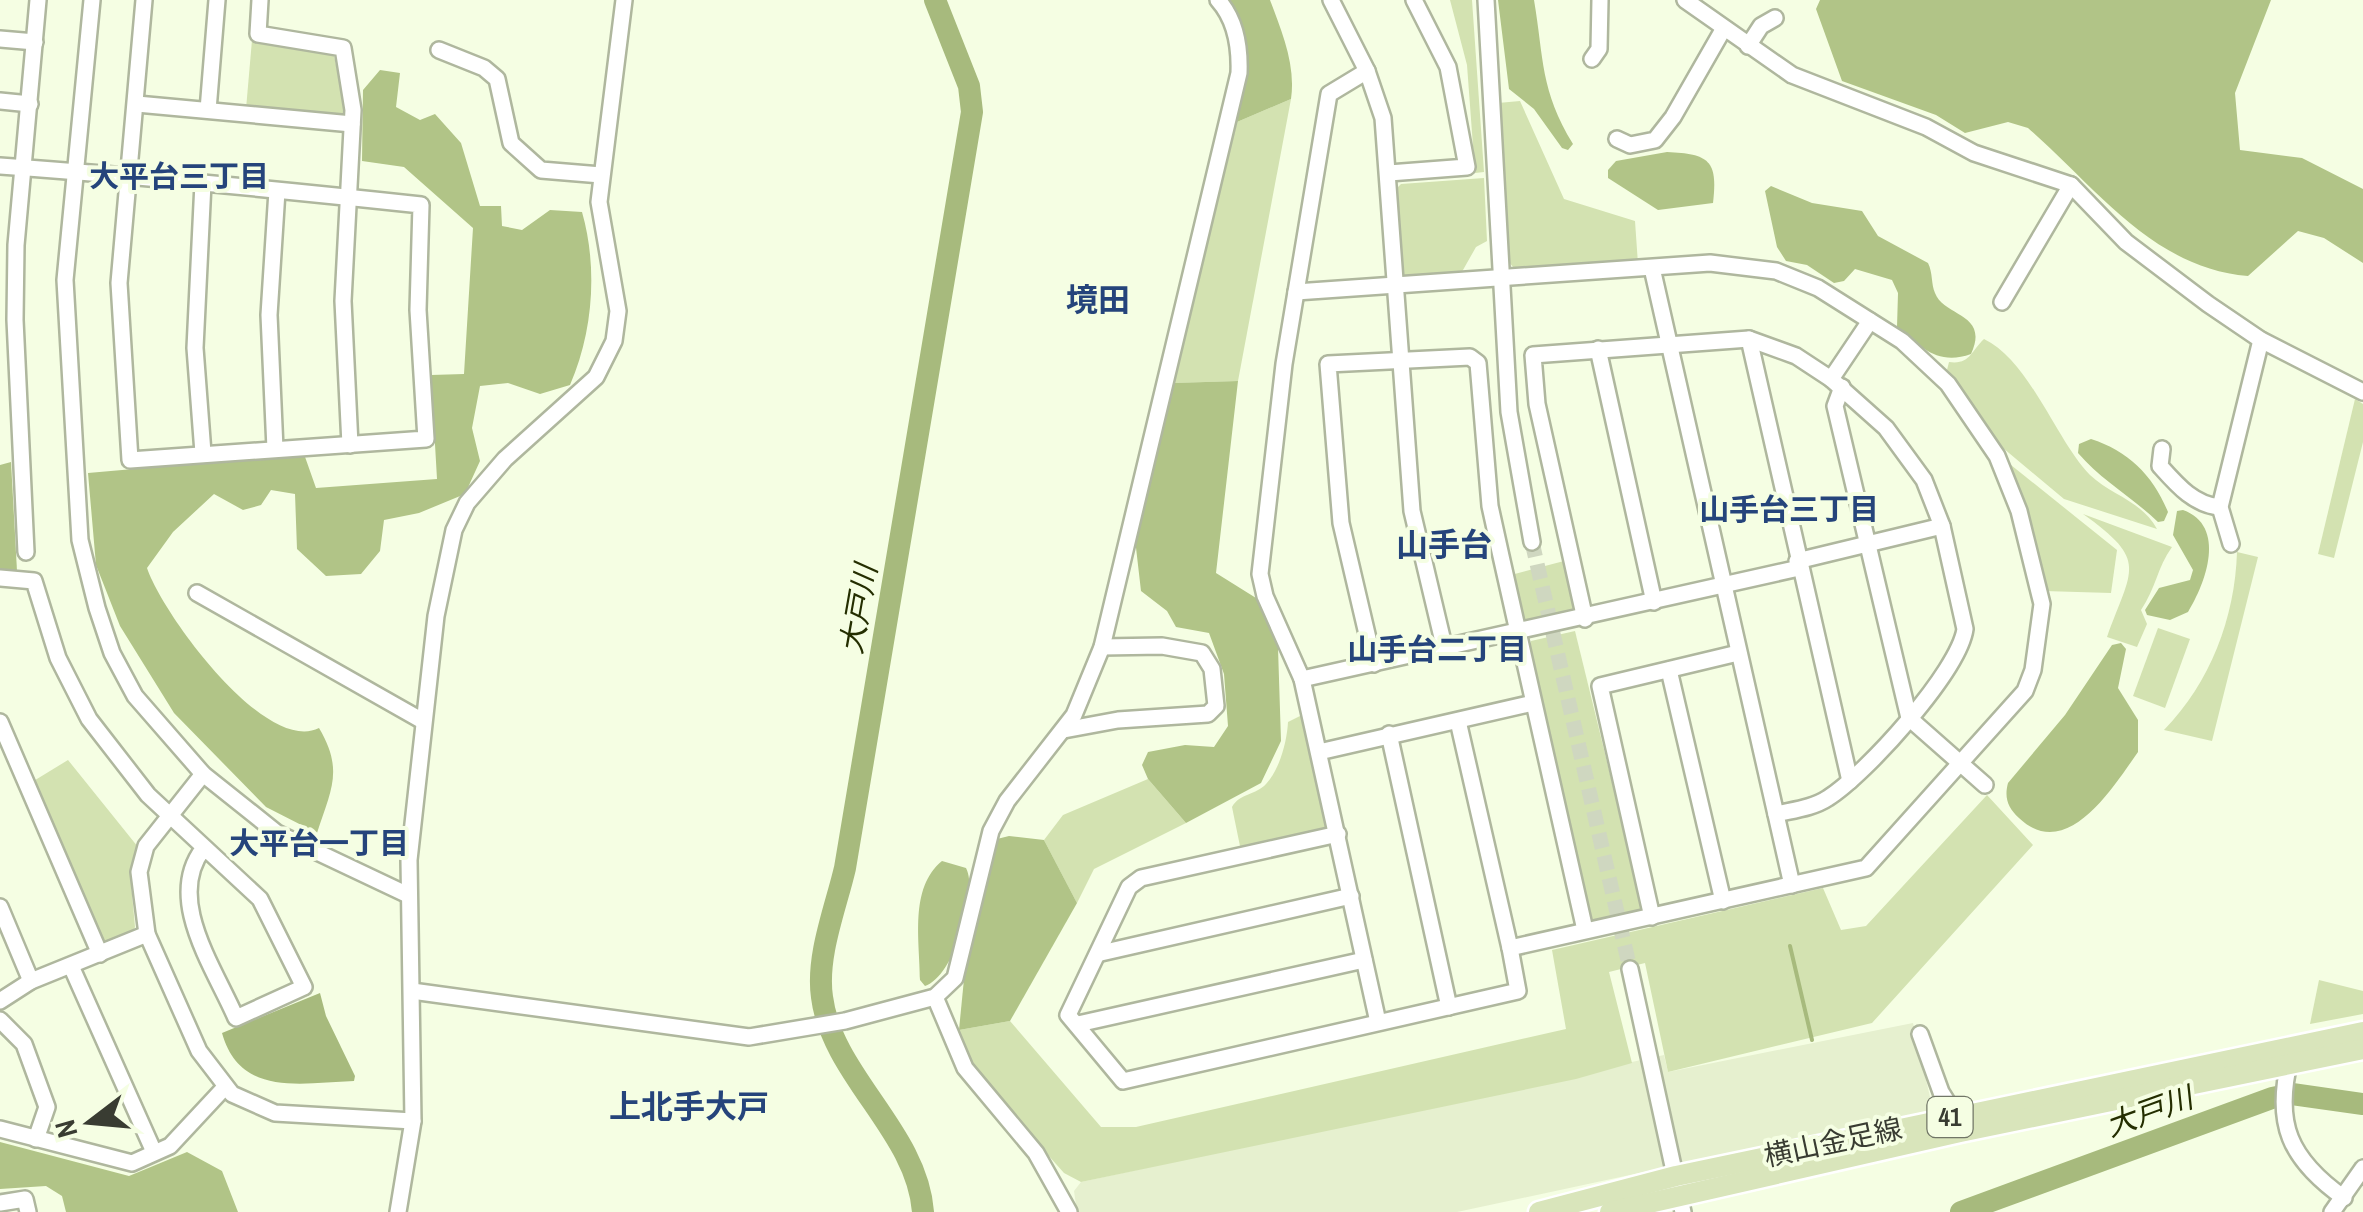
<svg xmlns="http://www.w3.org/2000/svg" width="2363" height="1212" font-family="'Archivo Narrow','Noto Sans JP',sans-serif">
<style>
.built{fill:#e6f0cf}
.green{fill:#d3e2b1}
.forest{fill:#b1c487}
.water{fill:#a7ba7d}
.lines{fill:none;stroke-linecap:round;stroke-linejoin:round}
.stream{stroke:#a7ba7d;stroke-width:4}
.river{stroke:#a7ba7d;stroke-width:22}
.minor-tunnel{stroke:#cfd7c0;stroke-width:15;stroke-dasharray:15 8;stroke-linecap:butt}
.minor-casing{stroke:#afb79e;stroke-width:20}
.major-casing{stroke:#fff;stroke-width:25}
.minor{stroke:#fff;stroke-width:15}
.major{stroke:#d9e5bb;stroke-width:20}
.labels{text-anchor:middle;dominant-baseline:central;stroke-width:8;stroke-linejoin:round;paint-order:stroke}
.shield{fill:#f5fee3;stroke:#717667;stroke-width:2.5}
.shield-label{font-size:25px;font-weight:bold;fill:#393c32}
.street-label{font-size:28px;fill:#393c32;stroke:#f5fee3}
.neighbourhood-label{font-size:30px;font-weight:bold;fill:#25447b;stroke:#f5fee3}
.water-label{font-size:30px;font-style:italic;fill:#242e00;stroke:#f5fee3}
.quarter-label{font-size:32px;font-weight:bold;fill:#25447b;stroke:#f5fee3}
</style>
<rect width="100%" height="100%" fill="#f5fee3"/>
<polygon class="built" points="1913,1023 1933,1110 1457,1212 1077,1212 1074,1191 1081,1182 1664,1055 1668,1072"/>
<g class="green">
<polygon points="1450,0 1472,0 1484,172 1475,173 1467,65"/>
<polygon points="252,40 333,51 346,111 340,118 246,109"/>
<polygon points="1291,99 1238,381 1173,383 1237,122"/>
<polygon points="1520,101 1564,199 1635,221 1638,264 1519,274 1508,261 1498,103"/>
<polygon points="1484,178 1487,241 1476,247 1459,277 1411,279 1401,275 1395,190 1401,184"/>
<path d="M1984 339C2030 361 2057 442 2090 475 2111 495 2142 501 2157 529L2064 499 2003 448 1947 370 1949 362C1970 365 1971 351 1984 339Z"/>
<polygon points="2355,399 2363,404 2363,442 2334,558 2318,554"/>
<polygon points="2006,461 2117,550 2111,593 2044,591"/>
<path d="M2083 514 2172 547C2157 568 2156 588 2141 610L2147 624 2137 647 2107 637C2132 568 2149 561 2083 514Z"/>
<path d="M2237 552 2258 557 2212 741 2164 730C2210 683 2235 618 2237 552Z"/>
<polygon points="1564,561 1574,610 1571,615 1526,626 1511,575"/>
<polygon points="2158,628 2190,639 2165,708 2133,696"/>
<polygon points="1575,631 1642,905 1639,913 1597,923 1587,916 1529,648 1531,641"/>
<path d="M1304 714 1331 829 1241 851 1232 807C1240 793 1256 795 1266 784 1280 769 1287 741 1288 722Z"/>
<polygon points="68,760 138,847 130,872 135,927 132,934 107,943 100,938 32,782"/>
<polygon points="1148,779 1186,823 1094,869 1077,903 1044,840 1063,815"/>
<polygon points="1987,795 2033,845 1872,1023 1668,1072 1645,963 1609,972 1632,1063 1576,1079 1081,1182 1064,1173 976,1074 959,1030 1010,1021 1101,1127 1136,1127 1566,1029 1552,950 1823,888 1841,930 1866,926"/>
<polygon points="2319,980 2363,991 2363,1014 2310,1024"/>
</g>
<g class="forest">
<path d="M1226 0H1270C1282 32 1296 65 1291 99L1237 122 1246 45Z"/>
<path d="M1498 0H1534C1544 59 1540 90 1573 144L1568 150 1562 148 1534 109 1509 89Z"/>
<path d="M1820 0H2271L2235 93 2240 150 2302 158 2363 189V263L2324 238 2298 231 2248 276C2152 268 2096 187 2028 128L2008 122 1965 133 1936 115 1842 81 1816 9Z"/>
<path d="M380 70 400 73 396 107 420 120 435 114 461 143 480 206H501L502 226 522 230 550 210 582 212C598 268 593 332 570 385L540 394 508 383 480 386 472 428 480 461 465 494 419 513 384 520 380 551 361 574 326 576 297 549 295 494 271 490 261 505 243 510 214 494 173 532 147 568C162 613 265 755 319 728 344 770 331 790 317 833L266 807 174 713 120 626 96 565 88 473 304 454 316 488 437 479 431 375 464 374 473 228 404 167 362 161 363 90Z"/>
<path d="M1667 152C1709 154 1718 160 1713 203L1658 210 1608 178V170L1616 161Z"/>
<path d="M1771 186 1812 203 1862 211 1878 236 1928 263C1933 273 1931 284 1935 293 1944 317 1990 313 1971 354 1938 366 1921 347 1897 327L1898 293 1892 280 1855 269 1844 281 1834 283 1807 265 1786 261 1777 247 1765 191Z"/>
<polygon points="1238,381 1216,573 1256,598 1278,648 1281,741 1261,783 1186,823 1148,779 1142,765 1148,752 1185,745 1214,747 1228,726 1224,674 1209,633 1176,627 1167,611 1141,591 1135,539 1173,383"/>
<path d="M2091 439C2128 451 2153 475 2168 512L2164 521 2158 522C2132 497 2101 480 2078 453L2079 444Z"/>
<polygon points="11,462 17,571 0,571 0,465"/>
<path d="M2183 510C2227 526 2206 583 2188 612L2170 620 2147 615 2145 610 2159 588 2190 580 2193 570 2173 535 2177 511Z"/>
<path d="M2121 643 2126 649 2118 688 2138 720V752C2112 789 2066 863 2019 818 2008 808 2004 798 2008 783L2065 715 2112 645Z"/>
<polygon points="1009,836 1044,840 1077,903 1010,1021 959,1030 964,979 997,839"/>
<path d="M942 861 966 868C979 893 954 977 925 986L920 980C920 941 909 888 942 861Z"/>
<polygon points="0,1142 129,1176 187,1152 222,1171 238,1212 66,1212 62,1196 46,1186 0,1189"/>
</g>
<path class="water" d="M320 993 326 1016 355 1076 354 1081C300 1083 240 1097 222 1033Z"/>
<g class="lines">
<polyline class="stream" points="1790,946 1812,1040"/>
<g class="river">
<path d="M923 1212C917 1131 832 1076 822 997 816 956 836 907 845 868L972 112 969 86 935 0"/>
<polyline points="1961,1212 2272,1098 2292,1094 2363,1104"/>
</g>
<polyline class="minor-tunnel" points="1532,542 1630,969"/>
<defs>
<g id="minor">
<polyline points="92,0 65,280 80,540 97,608 112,653 135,696 203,774 277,833 408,895"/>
<polyline points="260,0 258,34 343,48 353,110 343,301 350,445"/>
<polyline points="1331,0 1367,71 1383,118 1412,511 1445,650"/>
<polyline points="1486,0 1509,412 1532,542"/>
<polyline points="1685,0 1792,75 1926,127 1974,153 2071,185 2126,242 2208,304 2261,340 2363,392"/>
<polyline points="0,39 35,42"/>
<polyline points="1748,46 1761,26 1775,18"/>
<polyline points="439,50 484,68 497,79 511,143 541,170 601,175"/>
<polyline points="1592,59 1599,49 1600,0"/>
<polyline points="1367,71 1329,94 1284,364 1260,574 1265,596 1302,679 1378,1022"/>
<polyline points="0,101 30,104"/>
<polyline points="137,104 352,124"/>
<polyline points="208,110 217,0"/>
<polyline points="1617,139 1630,145 1655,140 1673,117 1724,28"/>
<path d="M0 166C140 176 281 190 421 205L418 310 426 439 130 460 119 283 144 0"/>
<polyline points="1389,173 1467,167 1448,67 1414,0"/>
<polyline points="1652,268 1792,885"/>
<polyline points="1296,292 1710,263 1776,271 1818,288 1902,341 1948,384 1997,456 2019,511 2042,604 2033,670 2025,691 1866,868 1510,948 1518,991 1123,1081 1068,1015 1129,887 1141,878 1338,834"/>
<polyline points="2002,302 2071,185"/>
<polyline points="1749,339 1850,781"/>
<polyline points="1598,349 1654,602"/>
<polyline points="1831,379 1870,321"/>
<polyline points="1842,387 1835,406 1909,718 1985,785"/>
<polyline points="275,449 269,315 277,191"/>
<path d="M2162 449 2160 466C2177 485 2194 505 2220 507"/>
<polyline points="203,453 195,348 203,183"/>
<polyline points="2231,544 2220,507 2261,340"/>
<polyline points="26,552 15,320 16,245 38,0"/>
<polyline points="1797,561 1942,526"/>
<path d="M0 578 34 581 58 658 89 719 148 795 260 899 304 987 236 1018C214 967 165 899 203 849"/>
<polyline points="197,593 421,720"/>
<path d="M1585 619 1537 404 1533 355 1749 339 1796 356 1831 379 1886 428 1924 480 1942 526 1965 629C1959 671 1866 774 1828 798 1813 808 1793 810 1776 814"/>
<polyline points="1374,664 1341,523 1328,364 1470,357 1478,363 1490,506 1501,556 1585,930"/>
<polyline points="1669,670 1723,901"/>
<polyline points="1302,679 1799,568"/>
<polyline points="1458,721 1510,948"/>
<polyline points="0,722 100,954"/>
<polyline points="1064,730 1118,720 1208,714 1216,706 1212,669 1202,653 1162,646 1102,647"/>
<polyline points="1389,734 1449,1007"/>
<polyline points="1319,752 1533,703"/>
<polyline points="203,774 146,846 139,872 147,934 199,1051 232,1094 275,1113 413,1121"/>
<polyline points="0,907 31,981"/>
<polyline points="1652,917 1600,686 1738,653"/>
<polyline points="1101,953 1351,896"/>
<polyline points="71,966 154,1152"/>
<polyline points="1630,969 1683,1212"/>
<path d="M412 991 749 1037 845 1021 935 997 955 978 991 831 1007 801 1074 715 1102 647 1239 73C1240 47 1236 20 1218 0"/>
<polyline points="935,997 965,1068 1036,1153 1069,1212"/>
<polyline points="0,1001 31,981 147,934"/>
<polyline points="0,1020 24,1044 47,1107 36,1139"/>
<polyline points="1078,1024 1364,960"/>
<polyline points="1920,1034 1941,1092 1956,1116"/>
<path d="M2290 1059C2274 1123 2289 1159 2344 1198"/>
<polyline points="0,1129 132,1163 170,1146 225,1087"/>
<polyline points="0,1203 25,1199 28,1212"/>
<polyline points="398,1212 413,1121 409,860 436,616 454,530 467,503 505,459 596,377 614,341 618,311 599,202 624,0"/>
<polyline points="2332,1212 2363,1168"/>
</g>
<g id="major">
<polyline points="1539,1212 1676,1176 2363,1032"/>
<polyline points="1610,1212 1960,1132 2363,1049"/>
</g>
</defs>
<use href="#minor" class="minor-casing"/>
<use href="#major" class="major-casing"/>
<use href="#minor" class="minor"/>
<use href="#major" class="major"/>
</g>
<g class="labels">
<rect class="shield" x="1927.5" y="1097" width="45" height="40" rx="8"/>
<g class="shield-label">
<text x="1950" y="1117">41</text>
</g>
<g class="street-label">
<text transform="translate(1833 1142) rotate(-12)">横山金足線</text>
</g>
<g class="neighbourhood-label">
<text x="179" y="176">大平台三丁目</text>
<text x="1789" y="509">山手台三丁目</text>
<text x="1437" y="649">山手台二丁目</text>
<text x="319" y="843">大平台一丁目</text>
</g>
<g class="water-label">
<text transform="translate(858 609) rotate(-80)">大戸川</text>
<text transform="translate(2149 1111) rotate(-20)">大戸川</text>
</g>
<g class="quarter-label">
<text x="1098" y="299">境田</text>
<text x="1444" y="544">山手台</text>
<text x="689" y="1106">上北手大戸</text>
</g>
</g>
<g transform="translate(90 1122) rotate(254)" stroke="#f5fee3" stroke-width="8" paint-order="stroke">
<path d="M0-8L18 38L0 25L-18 38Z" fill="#393c32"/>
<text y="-15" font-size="28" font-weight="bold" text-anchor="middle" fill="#393c32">N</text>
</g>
</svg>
